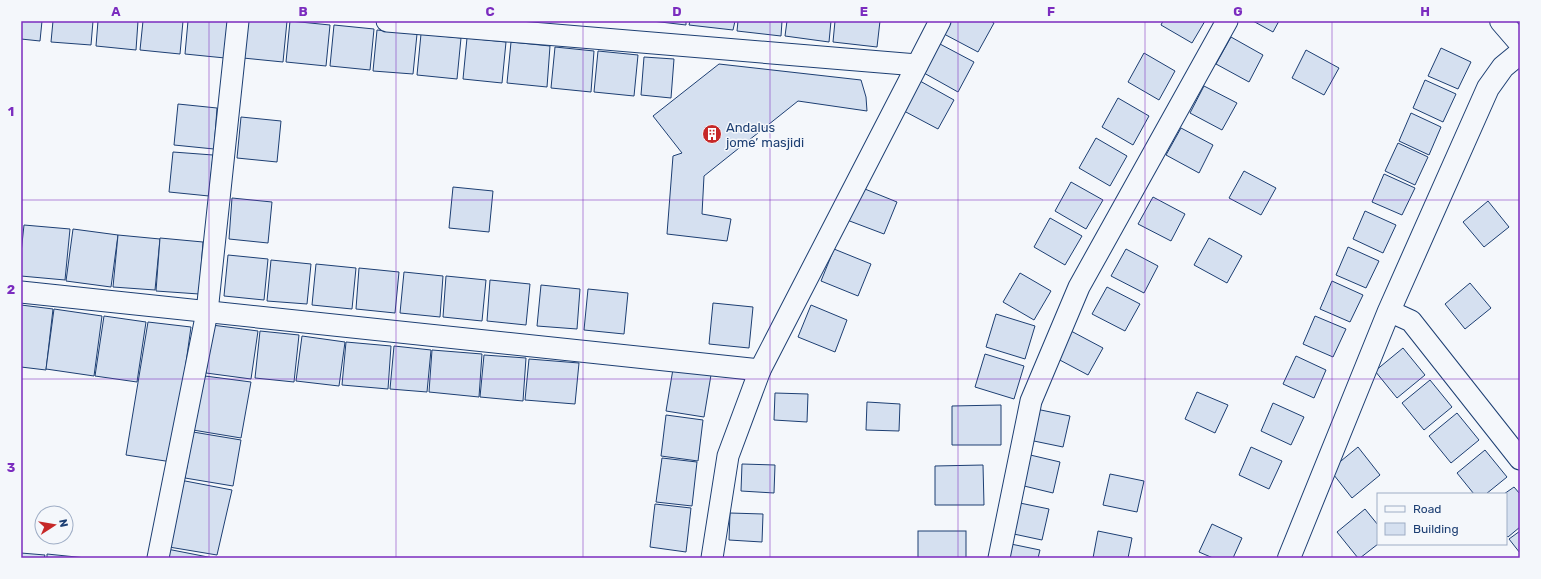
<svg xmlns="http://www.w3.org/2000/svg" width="1541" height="579" font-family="Rubik,sans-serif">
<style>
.building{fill:#d5e0f0;stroke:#1d3f73}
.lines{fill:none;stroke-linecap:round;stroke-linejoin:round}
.minor-casing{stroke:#1d3f73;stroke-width:23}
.major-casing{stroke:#1d3f73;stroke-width:24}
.minor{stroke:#f4f7fb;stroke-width:21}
.major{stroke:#f4f7fb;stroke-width:22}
.grid{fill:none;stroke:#7b2cbf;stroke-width:1;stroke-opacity:0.55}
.labels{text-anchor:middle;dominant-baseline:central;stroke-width:3;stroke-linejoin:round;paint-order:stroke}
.poi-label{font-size:13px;fill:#1d3f73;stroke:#f4f7fb;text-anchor:start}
.neatline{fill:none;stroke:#7b2cbf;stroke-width:1.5}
.grid-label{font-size:13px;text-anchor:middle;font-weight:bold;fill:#7b2cbf}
</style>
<rect width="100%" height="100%" fill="#f4f7fb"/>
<g class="building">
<polygon points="21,21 42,21 40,41 21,39"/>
<polygon points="53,21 93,21 91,45 51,42"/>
<polygon points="98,21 138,21 136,50 96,46"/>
<polygon points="143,21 183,21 180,54 140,50"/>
<polygon points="188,21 228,21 225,58 185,54"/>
<polygon points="247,21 287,21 283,62 243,58"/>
<polygon points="290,21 330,25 326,66 286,62"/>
<polygon points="652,21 686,21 686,25"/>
<polygon points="690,21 735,21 733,30 689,25"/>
<polygon points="738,21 782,21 781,36 737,31"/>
<polygon points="787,21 831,21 829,42 785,36"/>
<polygon points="835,21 880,21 877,47 833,42"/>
<polygon points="951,21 991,21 994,23 978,52 944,34"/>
<polygon points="1163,21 1205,21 1192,43 1161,25"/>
<polygon points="1253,21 1279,21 1273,32"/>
<polygon points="334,25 374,29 370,70 330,66"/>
<polygon points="377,30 417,34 413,74 373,71"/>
<polygon points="421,34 461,38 457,79 417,75"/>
<polygon points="1231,37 1263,55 1249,82 1216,64"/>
<polygon points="467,38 506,42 502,83 463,79"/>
<polygon points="511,42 550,46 547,87 507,83"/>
<polygon points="940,44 974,62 958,92 924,73"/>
<polygon points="555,47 594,51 591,92 551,88"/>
<polygon points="1441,48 1471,62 1458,89 1428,76"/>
<polygon points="1306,50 1339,68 1324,95 1292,78"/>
<polygon points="598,51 638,55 634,96 594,92"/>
<polygon points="1144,53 1175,71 1159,100 1128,82"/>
<polygon points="644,57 674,59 671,98 641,95"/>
<polygon points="719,64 861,80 866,97 867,111 798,101 704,176 702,214 731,219 727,241 667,234 673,156 682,153 653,116"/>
<polygon points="1425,80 1456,94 1443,122 1413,108"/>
<polygon points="920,81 954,100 938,129 904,111"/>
<polygon points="1204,86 1237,103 1222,130 1190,113"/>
<polygon points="1118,98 1149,116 1133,145 1102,127"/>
<polygon points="178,104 217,108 214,149 174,145"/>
<polygon points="1411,113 1441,127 1429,155 1399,141"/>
<polygon points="241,117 281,121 277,162 237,158"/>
<polygon points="1181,128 1213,145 1199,173 1166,155"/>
<polygon points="1096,138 1127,156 1110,186 1079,168"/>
<polygon points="1398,143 1428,157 1415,185 1385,171"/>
<polygon points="173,152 213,155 209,196 169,192"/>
<polygon points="1244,171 1276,188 1261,215 1229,198"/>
<polygon points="1384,174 1415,188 1402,215 1372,202"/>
<polygon points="1071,182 1103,200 1086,229 1055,211"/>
<polygon points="453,187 493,191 489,232 449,228"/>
<polygon points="860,187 897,202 884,234 847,220"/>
<polygon points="1153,197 1185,214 1171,241 1138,224"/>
<polygon points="232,198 272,202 268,243 229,239"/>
<polygon points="1488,201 1509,227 1484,247 1463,222"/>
<polygon points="1365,211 1396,225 1383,253 1353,239"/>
<polygon points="1050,218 1082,236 1065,265 1034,247"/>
<polygon points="24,225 70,229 65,280 21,276 21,253"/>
<polygon points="73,229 118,235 111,287 66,281"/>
<polygon points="118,235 160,239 155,290 113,287"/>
<polygon points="160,238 203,242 199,294 156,291"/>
<polygon points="1209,238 1242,256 1227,283 1194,265"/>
<polygon points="1348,247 1379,261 1366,288 1336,275"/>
<polygon points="834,249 871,264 858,296 821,281"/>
<polygon points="1126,249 1158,266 1144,293 1111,276"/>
<polygon points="228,255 268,259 264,300 224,296"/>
<polygon points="271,260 311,264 307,304 267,301"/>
<polygon points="316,264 356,268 352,309 312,305"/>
<polygon points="359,268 399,272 395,313 356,309"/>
<polygon points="404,272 443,276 440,317 400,313"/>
<polygon points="1020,273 1051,291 1034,320 1003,302"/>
<polygon points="446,276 486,280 482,321 443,317"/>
<polygon points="490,280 530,284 526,325 487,321"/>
<polygon points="1332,281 1363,295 1350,322 1320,309"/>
<polygon points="1470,283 1491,308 1465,329 1445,304"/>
<polygon points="541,285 580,289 577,329 537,326"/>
<polygon points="1107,287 1140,304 1125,331 1092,314"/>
<polygon points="588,289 628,293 624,334 584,330"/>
<polygon points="713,303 753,307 749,348 709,344"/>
<polygon points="21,305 53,309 46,370 21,367"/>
<polygon points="811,305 847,320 835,352 798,337"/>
<polygon points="54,309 102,316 94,376 46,369"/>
<polygon points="996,314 1035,326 1025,359 986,347"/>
<polygon points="104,316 146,322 137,382 95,376"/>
<polygon points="1315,316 1346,329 1333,357 1303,344"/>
<polygon points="148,322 191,327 172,462 126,455"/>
<polygon points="212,325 258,331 251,379 206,373"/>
<polygon points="260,331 299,335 294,382 255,378"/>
<polygon points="1071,331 1103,348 1088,375 1056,358"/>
<polygon points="302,336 345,342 339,386 296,381"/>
<polygon points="346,342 391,346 388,389 342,385"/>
<polygon points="394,346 431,350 427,392 390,389"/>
<polygon points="1403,348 1425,375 1397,398 1375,371"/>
<polygon points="432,350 482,354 479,397 429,392"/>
<polygon points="985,354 1024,366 1014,399 975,387"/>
<polygon points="484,355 526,358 523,401 480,397"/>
<polygon points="1296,356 1326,370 1314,398 1283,384"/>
<polygon points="529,359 579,363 575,404 525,400"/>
<polygon points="673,369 711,375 704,417 666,411"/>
<polygon points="205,376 251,382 241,438 193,430"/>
<polygon points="1430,380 1452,407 1424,430 1402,403"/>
<polygon points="1197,392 1228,405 1215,433 1185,419"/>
<polygon points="775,393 808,394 807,422 774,420"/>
<polygon points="867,402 900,404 899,431 866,430"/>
<polygon points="1273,403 1304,417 1291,445 1261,431"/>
<polygon points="1001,405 1001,445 952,445 952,406"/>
<polygon points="1036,409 1070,416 1063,447 1029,440"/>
<polygon points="1457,413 1479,440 1451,463 1429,436"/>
<polygon points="666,415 703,420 698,461 661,456"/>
<polygon points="193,432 241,440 233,486 185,478"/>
<polygon points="1251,447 1282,461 1269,489 1239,475"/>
<polygon points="1358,447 1380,475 1352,498 1330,470"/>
<polygon points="1485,450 1507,477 1486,494 1474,494 1457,473"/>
<polygon points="1026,454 1060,462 1053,493 1020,485"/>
<polygon points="662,458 697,462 692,506 656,502"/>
<polygon points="742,464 775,465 774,493 741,491"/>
<polygon points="983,465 984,505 935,505 935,466"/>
<polygon points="1110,474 1144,481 1137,512 1103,505"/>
<polygon points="180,480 232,490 217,555 163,546"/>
<polygon points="1514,487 1520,494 1520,527 1508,537 1506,535 1506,494 1504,494"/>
<polygon points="1015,502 1049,509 1042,540 1009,533"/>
<polygon points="655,504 691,508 686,552 650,547"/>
<polygon points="1365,509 1378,525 1378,544 1360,558 1358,558 1337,532"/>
<polygon points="730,513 763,514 762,542 729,540"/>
<polygon points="1212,524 1242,538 1233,558 1213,558 1199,552"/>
<rect x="918" y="531" width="48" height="27"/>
<polygon points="1098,531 1132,538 1128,558 1093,558"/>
<polygon points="1520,531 1520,553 1509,539"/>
<polygon points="1006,543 1040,550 1038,558 1003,558"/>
<polygon points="162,548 213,558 161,558"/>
<polygon points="21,553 45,555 44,558 21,558"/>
<polygon points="47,554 86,558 47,558"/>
</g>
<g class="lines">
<defs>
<g id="minor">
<polyline points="387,21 917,65"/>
<polyline points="21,292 760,370"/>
<polyline points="1389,311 1411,321 1520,459"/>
<polyline points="158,558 207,312 238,21"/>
<polyline points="712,558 728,456 760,370 940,21"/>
<polyline points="999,558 1031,401 1079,287 1227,21"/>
</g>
<g id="major">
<polyline points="1501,21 1520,43"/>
<polyline points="1289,558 1389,311 1488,88 1503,67 1520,53"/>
</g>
</defs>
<use href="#minor" class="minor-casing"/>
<use href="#major" class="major-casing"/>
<use href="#minor" class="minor"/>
<use href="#major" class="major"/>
</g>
<path class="grid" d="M209 21V558M396 21V558M583 21V558M770 21V558M958 21V558M1145 21V558M1332 21V558M21 200H1520M21 379H1520"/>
<defs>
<symbol id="building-disc" viewBox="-11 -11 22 22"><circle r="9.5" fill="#c62828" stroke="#f4f7fb"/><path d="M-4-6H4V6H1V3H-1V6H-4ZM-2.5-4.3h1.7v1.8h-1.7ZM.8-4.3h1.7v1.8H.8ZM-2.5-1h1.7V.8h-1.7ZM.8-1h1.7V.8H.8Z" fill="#fff"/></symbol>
</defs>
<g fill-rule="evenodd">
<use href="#building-disc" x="701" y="123" width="22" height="22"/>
</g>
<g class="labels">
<g class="poi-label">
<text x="726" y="127">Andalus<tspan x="726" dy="15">jome’ masjidi</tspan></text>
</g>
</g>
<rect width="1541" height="579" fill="none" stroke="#f4f7fb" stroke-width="44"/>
<rect x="1377" y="493" width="130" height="52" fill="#f4f7fb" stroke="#9eadc5"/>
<rect x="1385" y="506" width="20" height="6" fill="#f4f7fb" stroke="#9eadc5"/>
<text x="1413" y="513" font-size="12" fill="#1d3f73">Road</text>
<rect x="1385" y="523" width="20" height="12" fill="#d5e0f0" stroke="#9eadc5"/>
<text x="1413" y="533" font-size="12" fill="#1d3f73">Building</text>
<g transform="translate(54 525) rotate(78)"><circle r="19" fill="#f4f7fb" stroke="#9eadc5"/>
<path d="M0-3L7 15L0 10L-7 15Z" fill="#c62828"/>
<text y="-6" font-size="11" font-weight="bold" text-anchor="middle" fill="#1d3f73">N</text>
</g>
<rect x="22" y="22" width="1497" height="535" class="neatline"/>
<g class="grid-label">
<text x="116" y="16">A</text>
<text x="303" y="16">B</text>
<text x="490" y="16">C</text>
<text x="677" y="16">D</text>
<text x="864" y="16">E</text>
<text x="1051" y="16">F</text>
<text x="1238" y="16">G</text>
<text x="1425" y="16">H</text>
<text x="11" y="116">1</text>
<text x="11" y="294">2</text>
<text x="11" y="472">3</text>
</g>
</svg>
